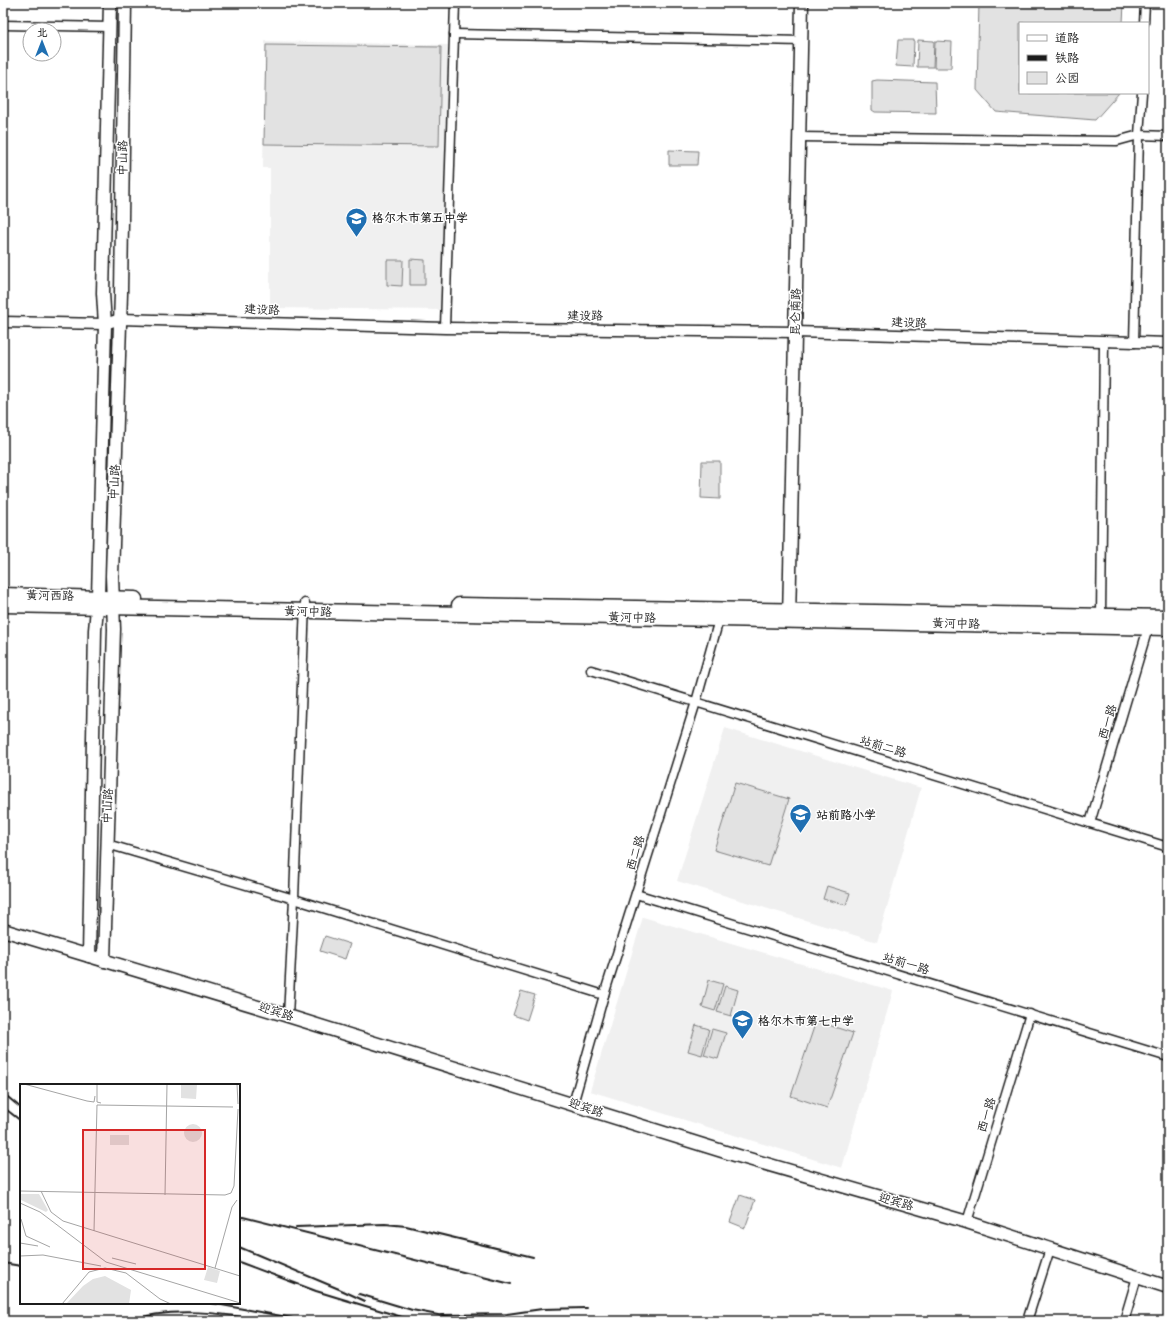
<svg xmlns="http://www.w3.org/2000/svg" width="1171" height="1324" font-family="'Balsamiq Sans','LXGW WenKai TC',sans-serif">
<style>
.built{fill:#f0f0f0}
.green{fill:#e2e2e2;stroke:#7f7f7f}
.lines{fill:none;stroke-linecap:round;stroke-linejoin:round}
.minor-casing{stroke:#1c1c1c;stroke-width:11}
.tertiary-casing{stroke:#1c1c1c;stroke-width:13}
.secondary-casing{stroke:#1c1c1c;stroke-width:15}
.trunk-casing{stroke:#1c1c1c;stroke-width:17}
.minor{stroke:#fff;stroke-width:8}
.tertiary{stroke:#fff;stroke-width:10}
.secondary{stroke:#fff;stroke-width:12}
.trunk{stroke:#fff;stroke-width:14}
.rail{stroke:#1c1c1c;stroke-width:2}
.labels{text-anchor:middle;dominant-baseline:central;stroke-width:3;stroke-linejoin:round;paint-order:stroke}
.street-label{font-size:12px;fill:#1c1c1c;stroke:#fff}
.poi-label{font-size:12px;font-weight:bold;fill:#1c1c1c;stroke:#fff;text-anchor:start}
.inset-road{fill:none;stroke:#a4a4a4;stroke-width:1}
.view{fill:#d62828;fill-opacity:0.15;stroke:#d62828;stroke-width:2}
.inset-edge{fill:none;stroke:#1c1c1c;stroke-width:2}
</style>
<rect width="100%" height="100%" fill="#fff"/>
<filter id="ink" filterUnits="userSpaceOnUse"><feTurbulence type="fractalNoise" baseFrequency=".025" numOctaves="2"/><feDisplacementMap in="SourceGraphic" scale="8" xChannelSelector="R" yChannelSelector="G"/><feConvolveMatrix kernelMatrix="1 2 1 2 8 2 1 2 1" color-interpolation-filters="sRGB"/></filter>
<g filter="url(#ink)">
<g class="built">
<polygon points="265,41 448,45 442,310 270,308 270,168 263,168"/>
<polygon points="725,728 921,788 877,942 677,881"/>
<polygon points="643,917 893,991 842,1168 590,1091"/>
</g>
<g class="green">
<polygon points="979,3 1124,3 1123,23 1020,23 1020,93 1119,93 1095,120 996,112 977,90"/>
<polygon points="898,40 914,40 913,67 896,66"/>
<polygon points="918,40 934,41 933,67 917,67"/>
<polygon points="935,41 952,42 951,68 934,68"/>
<polygon points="266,45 441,47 439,146 264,144"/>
<polygon points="877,80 935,82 936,113 875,112 872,110 872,81"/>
<polygon points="669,150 698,151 697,165 669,165"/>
<polygon points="410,259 425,260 425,285 410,285"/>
<polygon points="387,260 403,260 402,286 387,285"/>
<polygon points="702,461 720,461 720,499 701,498"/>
<polygon points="735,783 789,799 768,866 714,850"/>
<polygon points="827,886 850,893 846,905 823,899"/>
<polygon points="325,936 350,944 345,959 320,951"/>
<polygon points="709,980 723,984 715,1011 702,1007"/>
<polygon points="725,986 738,990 731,1016 717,1012"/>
<polygon points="521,991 535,995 527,1020 513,1015"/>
<polygon points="816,1021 853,1033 827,1108 791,1096"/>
<polygon points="696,1025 709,1029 702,1055 688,1051"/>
<polygon points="712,1029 726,1033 718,1059 704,1055"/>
<polygon points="740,1195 755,1200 745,1228 730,1222"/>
</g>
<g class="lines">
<defs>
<g id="minor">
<polyline points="1144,23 1145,3"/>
<polyline points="3,25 110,27"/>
<polyline points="454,34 802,41"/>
<polyline points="799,137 1117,141 1139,135 1168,136"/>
<polyline points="445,328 455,3"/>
<polyline points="1134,343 1139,135 1142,93"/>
<polyline points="1101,616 1104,342"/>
<polyline points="591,670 1168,847"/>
<polyline points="1090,823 1148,628"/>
<polyline points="107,844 294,899 604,995"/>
<polyline points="636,894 1168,1057"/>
<polyline points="288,1016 294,899 305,603"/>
<polyline points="573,1104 604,995 696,702 720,616"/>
<polyline points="967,1222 1030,1014"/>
<polyline points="1027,1321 1050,1249"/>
<polyline points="1124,1321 1137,1277"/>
</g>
<polyline id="tertiary" points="3,322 105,324 120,319 445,328 796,332 1168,343"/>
<g id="secondary">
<polyline points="789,620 802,3"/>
<polyline points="3,930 288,1016 735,1155 967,1222 1168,1287"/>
<polyline points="89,956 95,630 98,597 105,324 103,293 110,3"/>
<polyline points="104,961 114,629 112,576 121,293 125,3"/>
</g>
<g id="trunk">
<polyline points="3,595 135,599"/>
<polyline points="3,605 1168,628"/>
<polyline points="459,605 1168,617"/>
</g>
</defs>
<use href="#minor" class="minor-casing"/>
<use href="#tertiary" class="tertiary-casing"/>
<use href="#secondary" class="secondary-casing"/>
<use href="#trunk" class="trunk-casing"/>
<use href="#minor" class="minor"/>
<use href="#tertiary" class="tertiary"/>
<use href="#secondary" class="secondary"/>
<use href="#trunk" class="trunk"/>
<g class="rail">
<polyline points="3,1093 21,1108"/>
<polyline points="3,1107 21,1121"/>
<polyline points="239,1216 511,1284"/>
<polyline points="296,1227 385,1224 406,1226 533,1257"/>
<polyline points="239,1247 339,1289 365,1301"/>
<polyline points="239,1262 316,1291 415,1321"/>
<polyline points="3,1263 21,1266"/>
<polyline points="359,1294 412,1310 469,1321"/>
<polyline points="211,1303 292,1318"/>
<polyline points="441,1315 507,1314 542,1309 587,1308"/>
<path d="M129 1321C170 1306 224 1313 266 1321"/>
</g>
</g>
</g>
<defs>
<symbol id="school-pin" viewBox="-11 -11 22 30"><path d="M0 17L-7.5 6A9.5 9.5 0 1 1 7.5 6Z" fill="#1f6fb2" stroke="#fff"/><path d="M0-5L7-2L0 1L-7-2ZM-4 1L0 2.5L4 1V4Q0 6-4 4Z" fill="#fff"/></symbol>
</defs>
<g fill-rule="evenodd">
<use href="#school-pin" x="344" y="206" width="25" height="34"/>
<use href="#school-pin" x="788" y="802" width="25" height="34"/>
<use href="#school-pin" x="730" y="1008" width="25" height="34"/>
</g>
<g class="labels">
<g class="street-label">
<text transform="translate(123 158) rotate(-89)">中山路</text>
<text transform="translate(262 310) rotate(2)">建设路</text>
<text transform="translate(796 312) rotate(-89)">昆仑南路</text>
<text transform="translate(585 316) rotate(1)">建设路</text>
<text transform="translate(909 323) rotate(2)">建设路</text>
<text transform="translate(115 482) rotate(-88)">中山路</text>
<text transform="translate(50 596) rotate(1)">黄河西路</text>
<text transform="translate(308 612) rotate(1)">黄河中路</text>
<text transform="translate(632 618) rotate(1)">黄河中路</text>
<text transform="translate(956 624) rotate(1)">黄河中路</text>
<text transform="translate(1108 722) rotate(-73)">西一路</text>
<text transform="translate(883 747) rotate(17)">站前二路</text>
<text transform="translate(108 806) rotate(-88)">中山路</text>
<text transform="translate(636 853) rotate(-73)">西二路</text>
<text transform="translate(906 964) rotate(17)">站前一路</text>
<text transform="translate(276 1012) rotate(17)">迎宾路</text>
<text transform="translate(586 1108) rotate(18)">迎宾路</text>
<text transform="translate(987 1115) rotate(-73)">西一路</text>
<text transform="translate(896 1202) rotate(16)">迎宾路</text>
</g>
<g class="poi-label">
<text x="372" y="218">格尔木市第五中学</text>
<text x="816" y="815">站前路小学</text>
<text x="758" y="1021">格尔木市第七中学</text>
</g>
</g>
<g transform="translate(20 1084)">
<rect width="220" height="220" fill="#fff"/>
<path d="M161 0H177L176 15 161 14ZM164 49a9 9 0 1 1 18 0a9 9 0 1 1-18 0ZM90 51H109V61H90ZM1 110H19L28 126 26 128 1 116ZM188 183 200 187 197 199 184 196ZM85 192 111 206 109 220H46L63 202 73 195Z" fill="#e2e2e2"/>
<path class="inset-road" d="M4 0 67 17 74 18 75 12M77 0V18L81 19M217 0 218 20M0 107 205 111 211 109M21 107 31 128 43 137 220 192M211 109 214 102 218 25M145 111 147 0M0 119 20 128 86 178 220 219M1 135 6 152 30 163M74 147 77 21 213 23M0 159 18 162M0 172 23 171 81 182M92 174 116 180M195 184 212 123 217 116M42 220 69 188 85 184 106 189 140 215 151 220"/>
<path class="view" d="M63 46H185V185H63Z"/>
<rect width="220" height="220" class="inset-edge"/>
</g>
<rect width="1171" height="1324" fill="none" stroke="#fff" stroke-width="16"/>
<rect x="8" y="8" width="1155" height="1308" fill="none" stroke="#1c1c1c" stroke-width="1.5" filter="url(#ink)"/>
<rect x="1019" y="22" width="130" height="72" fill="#ffffff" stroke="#a4a4a4"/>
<rect x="1027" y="35" width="20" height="6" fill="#ffffff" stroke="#a4a4a4"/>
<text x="1055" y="42" font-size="12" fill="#1c1c1c">道路</text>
<rect x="1027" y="55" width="20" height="6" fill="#1c1c1c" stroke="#a4a4a4"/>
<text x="1055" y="62" font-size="12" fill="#1c1c1c">铁路</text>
<rect x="1027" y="72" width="20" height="12" fill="#e2e2e2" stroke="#a4a4a4"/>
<text x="1055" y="82" font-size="12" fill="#1c1c1c">公园</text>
<g transform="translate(42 42)"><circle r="19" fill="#ffffff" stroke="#a4a4a4"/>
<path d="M0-3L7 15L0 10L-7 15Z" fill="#1f6fb2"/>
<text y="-6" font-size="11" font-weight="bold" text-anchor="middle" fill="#1c1c1c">北</text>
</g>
</svg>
